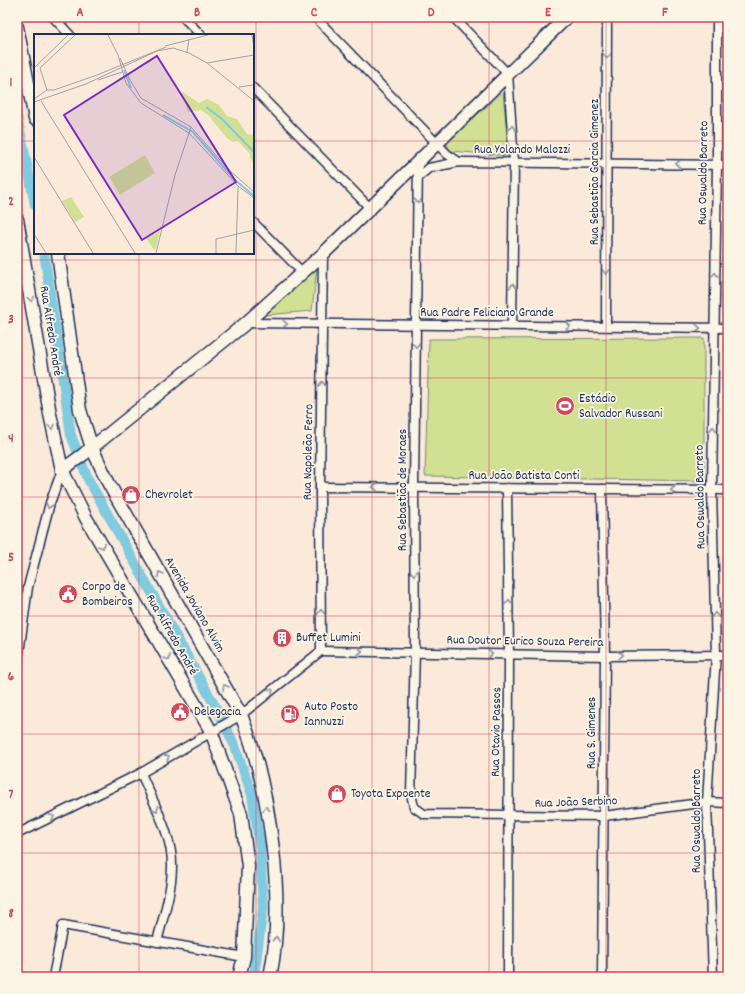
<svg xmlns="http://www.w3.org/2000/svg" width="745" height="994" font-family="Dekko,sans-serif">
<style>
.green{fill:#d1e093;stroke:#768878}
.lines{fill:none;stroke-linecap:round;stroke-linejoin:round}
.canal{stroke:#80cbe0;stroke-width:10}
.street-casing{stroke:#1b2f5e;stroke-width:11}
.secondary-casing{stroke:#1b2f5e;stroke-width:15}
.street{stroke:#fcf5e5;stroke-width:8}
.secondary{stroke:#fcf5e5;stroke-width:12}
.oneway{stroke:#8c92a2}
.grid{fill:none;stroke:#d1495b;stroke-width:1;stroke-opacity:0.55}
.labels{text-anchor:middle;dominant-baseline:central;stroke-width:3.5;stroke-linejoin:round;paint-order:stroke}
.street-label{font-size:13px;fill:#1b2f5e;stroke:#fcf5e5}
.poi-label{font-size:13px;fill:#1b2f5e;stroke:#fcf5e5;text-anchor:start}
.inset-river{fill:none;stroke:#80cbe0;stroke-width:2}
.inset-road{fill:none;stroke:#a19fa8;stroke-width:1}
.view{fill:#7b2cbf;fill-opacity:0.15;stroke:#7b2cbf;stroke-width:2}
.inset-edge{fill:none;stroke:#1b2f5e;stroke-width:2}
.neatline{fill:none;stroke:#d1495b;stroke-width:1.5}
.grid-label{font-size:13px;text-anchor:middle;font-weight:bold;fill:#d1495b}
</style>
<rect width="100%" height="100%" fill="#fbeada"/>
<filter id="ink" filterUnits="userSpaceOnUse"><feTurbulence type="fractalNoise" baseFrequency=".025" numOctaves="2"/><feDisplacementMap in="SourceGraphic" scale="8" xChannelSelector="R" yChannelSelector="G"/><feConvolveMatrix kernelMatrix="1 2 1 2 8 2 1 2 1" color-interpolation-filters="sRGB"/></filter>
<g filter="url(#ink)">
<g class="green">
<polygon points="503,92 509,156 450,151 446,142"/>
<polygon points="317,267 312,311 265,315"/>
<polygon points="704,338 704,481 425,476 429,339"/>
</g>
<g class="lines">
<g class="canal">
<polyline points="17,115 35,205"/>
<polyline points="44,253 71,435 88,479 219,713 235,746 252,795 260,847 263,908 254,977"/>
</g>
<defs>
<g id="street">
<polyline points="53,17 70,35"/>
<polyline points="183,17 201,35"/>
<polyline points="315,17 447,154 459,162"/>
<polyline points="453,17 508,74 514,162 512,325"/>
<polyline points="253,88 370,208"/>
<polyline points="418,162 414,487 415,651 411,794 414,807 424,814 604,816 707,802 728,803"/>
<polyline points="418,177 429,168 459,162 728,165"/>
<polyline points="253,222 302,272"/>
<polyline points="246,323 728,328"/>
<polyline points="606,326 607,17"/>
<polyline points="320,487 728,490"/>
<polyline points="507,488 509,655 508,977"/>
<polyline points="602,489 605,656 602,977"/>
<polyline points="321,651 605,656 728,655"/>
<polyline points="321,651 320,487 323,254"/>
<polyline points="17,668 28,587 50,503 62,470"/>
<path d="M141 773C152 800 173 836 172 866 172 891 163 917 157 942"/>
<polyline points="17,834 141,773 241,715 321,651"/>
<polyline points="53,977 63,925 244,957"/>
<polyline points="713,977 707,802 716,654 712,490 717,165 717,17"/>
</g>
<g id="secondary">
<polyline points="17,27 35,119"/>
<polyline points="17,219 50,414 62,470 86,518 211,731 241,814 248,866 244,957 239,977"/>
<path d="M58 253 80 410 92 448 109 484 241 715C270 787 286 901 270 977"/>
<polyline points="62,470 84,454 246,323 323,254 567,17"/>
</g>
</defs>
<use href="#street" class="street-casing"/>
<use href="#secondary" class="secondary-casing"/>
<use href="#street" class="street"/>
<use href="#secondary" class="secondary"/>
</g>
<defs><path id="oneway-chevron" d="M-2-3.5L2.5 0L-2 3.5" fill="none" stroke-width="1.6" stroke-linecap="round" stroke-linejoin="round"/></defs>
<g class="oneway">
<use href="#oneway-chevron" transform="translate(607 56) rotate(90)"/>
<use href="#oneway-chevron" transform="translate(512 128) rotate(-93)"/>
<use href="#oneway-chevron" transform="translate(678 164) rotate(-179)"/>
<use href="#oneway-chevron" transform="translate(418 201) rotate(90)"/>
<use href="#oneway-chevron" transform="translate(606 272) rotate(90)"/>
<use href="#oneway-chevron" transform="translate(715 275) rotate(-89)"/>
<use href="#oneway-chevron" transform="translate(513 286) rotate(-90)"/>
<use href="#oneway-chevron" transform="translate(31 299) rotate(81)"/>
<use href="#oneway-chevron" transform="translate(285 324) rotate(1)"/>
<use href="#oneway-chevron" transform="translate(568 326) rotate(1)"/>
<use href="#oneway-chevron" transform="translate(698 328) rotate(1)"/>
<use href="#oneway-chevron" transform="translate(416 345) rotate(91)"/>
<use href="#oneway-chevron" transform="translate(322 384) rotate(-89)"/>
<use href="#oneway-chevron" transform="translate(52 427) rotate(79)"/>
<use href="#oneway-chevron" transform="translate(713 429) rotate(-89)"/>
<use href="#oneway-chevron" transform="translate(375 487) rotate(-180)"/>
<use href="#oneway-chevron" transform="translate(673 490) rotate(-180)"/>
<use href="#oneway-chevron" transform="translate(49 506) rotate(105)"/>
<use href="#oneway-chevron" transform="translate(102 546) rotate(60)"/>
<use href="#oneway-chevron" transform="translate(414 573) rotate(89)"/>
<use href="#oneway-chevron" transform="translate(160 574) rotate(-119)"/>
<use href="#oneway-chevron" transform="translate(509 602) rotate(-91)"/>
<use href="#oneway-chevron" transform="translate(321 612) rotate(-91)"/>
<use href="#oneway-chevron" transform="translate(715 615) rotate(-91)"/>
<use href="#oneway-chevron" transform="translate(360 651)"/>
<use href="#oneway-chevron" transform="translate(490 654) rotate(2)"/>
<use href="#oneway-chevron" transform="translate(620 655) rotate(-1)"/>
<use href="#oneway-chevron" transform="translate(168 658) rotate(60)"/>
<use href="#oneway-chevron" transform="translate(225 687) rotate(-120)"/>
<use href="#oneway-chevron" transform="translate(271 691) rotate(-39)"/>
<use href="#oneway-chevron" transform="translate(167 757) rotate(-31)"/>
<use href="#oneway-chevron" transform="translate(156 809) rotate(68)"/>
<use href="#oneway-chevron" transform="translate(266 809) rotate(-99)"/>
<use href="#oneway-chevron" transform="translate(52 817) rotate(-25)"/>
<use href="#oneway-chevron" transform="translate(276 939) rotate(-85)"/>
</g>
</g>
<path class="grid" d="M139 17V35M256 17V977M372 17V977M489 17V977M606 17V977M17 141H35M253 141H728M139 253V977M17 260H728M17 378H728M17 497H728M17 616H728M17 734H728M17 853H728"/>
<defs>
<symbol id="stadium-disc" viewBox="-11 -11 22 22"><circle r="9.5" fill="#d1495b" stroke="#fcf5e5"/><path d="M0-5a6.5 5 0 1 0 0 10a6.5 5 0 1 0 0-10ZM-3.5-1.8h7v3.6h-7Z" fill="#fff"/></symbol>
<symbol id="shop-disc" viewBox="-11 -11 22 22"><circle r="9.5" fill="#d1495b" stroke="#fcf5e5"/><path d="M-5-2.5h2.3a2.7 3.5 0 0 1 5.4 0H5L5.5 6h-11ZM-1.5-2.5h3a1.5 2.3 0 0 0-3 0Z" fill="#fff"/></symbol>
<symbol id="civic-disc" viewBox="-11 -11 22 22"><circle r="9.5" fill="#d1495b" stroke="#fcf5e5"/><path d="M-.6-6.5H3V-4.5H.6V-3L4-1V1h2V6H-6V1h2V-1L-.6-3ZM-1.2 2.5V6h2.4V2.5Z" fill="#fff"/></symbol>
<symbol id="building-disc" viewBox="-11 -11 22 22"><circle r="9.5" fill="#d1495b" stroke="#fcf5e5"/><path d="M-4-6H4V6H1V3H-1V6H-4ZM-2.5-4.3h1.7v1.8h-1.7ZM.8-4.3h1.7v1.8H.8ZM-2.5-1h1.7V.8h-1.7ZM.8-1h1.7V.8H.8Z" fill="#fff"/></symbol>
<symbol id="fuel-disc" viewBox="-11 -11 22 22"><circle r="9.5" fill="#d1495b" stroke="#fcf5e5"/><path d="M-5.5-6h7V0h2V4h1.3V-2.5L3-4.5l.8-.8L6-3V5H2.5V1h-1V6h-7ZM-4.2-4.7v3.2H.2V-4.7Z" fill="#fff"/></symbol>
</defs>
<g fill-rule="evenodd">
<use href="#stadium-disc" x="554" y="395" width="22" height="22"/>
<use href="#shop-disc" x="120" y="484" width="22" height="22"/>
<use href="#civic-disc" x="57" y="583" width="22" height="22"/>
<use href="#building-disc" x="271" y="627" width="22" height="22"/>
<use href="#civic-disc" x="169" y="701" width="22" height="22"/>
<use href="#fuel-disc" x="279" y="703" width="22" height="22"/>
<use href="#shop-disc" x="326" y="783" width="22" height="22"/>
</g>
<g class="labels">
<g class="street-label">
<text x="522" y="150">Rua Yolando Malozzi</text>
<text transform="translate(595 172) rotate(-90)">Rua Sebastião Garcia Gimenez</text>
<text transform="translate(704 173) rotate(-89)">Rua Oswaldo Barreto</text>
<text x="487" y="313">Rua Padre Feliciano Grande</text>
<text transform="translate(50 331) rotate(81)">Rua Alfredo André</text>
<text transform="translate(309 452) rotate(-89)">Rua Napoleão Ferro</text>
<text x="524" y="476">Rua João Batista Conti</text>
<text transform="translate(403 490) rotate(-90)">Rua Sebastião de Moraes</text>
<text transform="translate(701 497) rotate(-91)">Rua Oswaldo Barreto</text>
<text transform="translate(194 605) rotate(60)">Avenida Joviano Alvim</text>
<text transform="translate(171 635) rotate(60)">Rua Alfredo André</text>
<text transform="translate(525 642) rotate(1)">Rua Doutor Eurico Souza Pereira</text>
<text transform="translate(497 732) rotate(-89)">Rua Otavio Passos</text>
<text transform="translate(592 733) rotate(-90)">Rua S. Gimenes</text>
<text transform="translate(576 803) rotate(-2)">Rua João Serbino</text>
<text transform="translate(697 821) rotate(-90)">Rua Oswaldo Barreto</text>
</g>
<g class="poi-label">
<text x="579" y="399">Estádio<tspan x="579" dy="15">Salvador Russani</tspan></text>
<text x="145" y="495">Chevrolet</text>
<text x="82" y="587">Corpo de<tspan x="82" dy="15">Bombeiros</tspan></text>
<text x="296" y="638">Buffet Lumini</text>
<text x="304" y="707">Auto Posto<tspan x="304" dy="15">Iannuzzi</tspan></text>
<text x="194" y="712">Delegacia</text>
<text x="351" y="794">Toyota Expoente</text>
</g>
</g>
<g transform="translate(34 34)">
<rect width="220" height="220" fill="#fbeada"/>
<path d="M147 57 165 69 173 65 185 71 193 82 203 85 213 100 220 101V130L216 124V120L204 107 199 108 193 104 174 81 167 76 154 78ZM111 121 121 139 86 161 75 143ZM37 163 50 183 41 188 28 167ZM126 197 122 214 120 216 112 204Z" fill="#d1e093"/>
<path class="inset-river" d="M90 36 97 54M172 73 188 85 220 118M129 81 159 98 200 145 220 162"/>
<path class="inset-road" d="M74 1 84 21 92 49 107 69 155 99 204 152 220 164M218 1 220 13M131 12 174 1M153 18 155 5M86 24 96 46 107 64 157 93 194 135 220 158M173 29 220 21M0 34 34 1M6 34 41 1M6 34 13 56M64 46 88 38M205 53 220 51M13 56H20L63 41 132 13M0 65 13 56M7 67 101 219M0 68 52 50 123 17 139 14 155 19 173 29 220 67M0 123 59 219M0 200 12 219M122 219 141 141 157 93M182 219V205L220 196M202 219 204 153"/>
<path class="view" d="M123 22 202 148 108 206 30 81Z"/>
<rect width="220" height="220" class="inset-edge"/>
</g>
<rect width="745" height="994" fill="none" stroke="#fcf5e5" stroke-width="44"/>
<rect x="22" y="22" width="701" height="950" class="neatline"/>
<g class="grid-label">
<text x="80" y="16">A</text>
<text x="197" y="16">B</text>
<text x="314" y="16">C</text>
<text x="431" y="16">D</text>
<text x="548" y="16">E</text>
<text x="665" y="16">F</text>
<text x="11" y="86">1</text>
<text x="11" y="205">2</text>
<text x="11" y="323">3</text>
<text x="11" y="442">4</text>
<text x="11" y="561">5</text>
<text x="11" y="680">6</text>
<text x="11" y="798">7</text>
<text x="11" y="917">8</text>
</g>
</svg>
